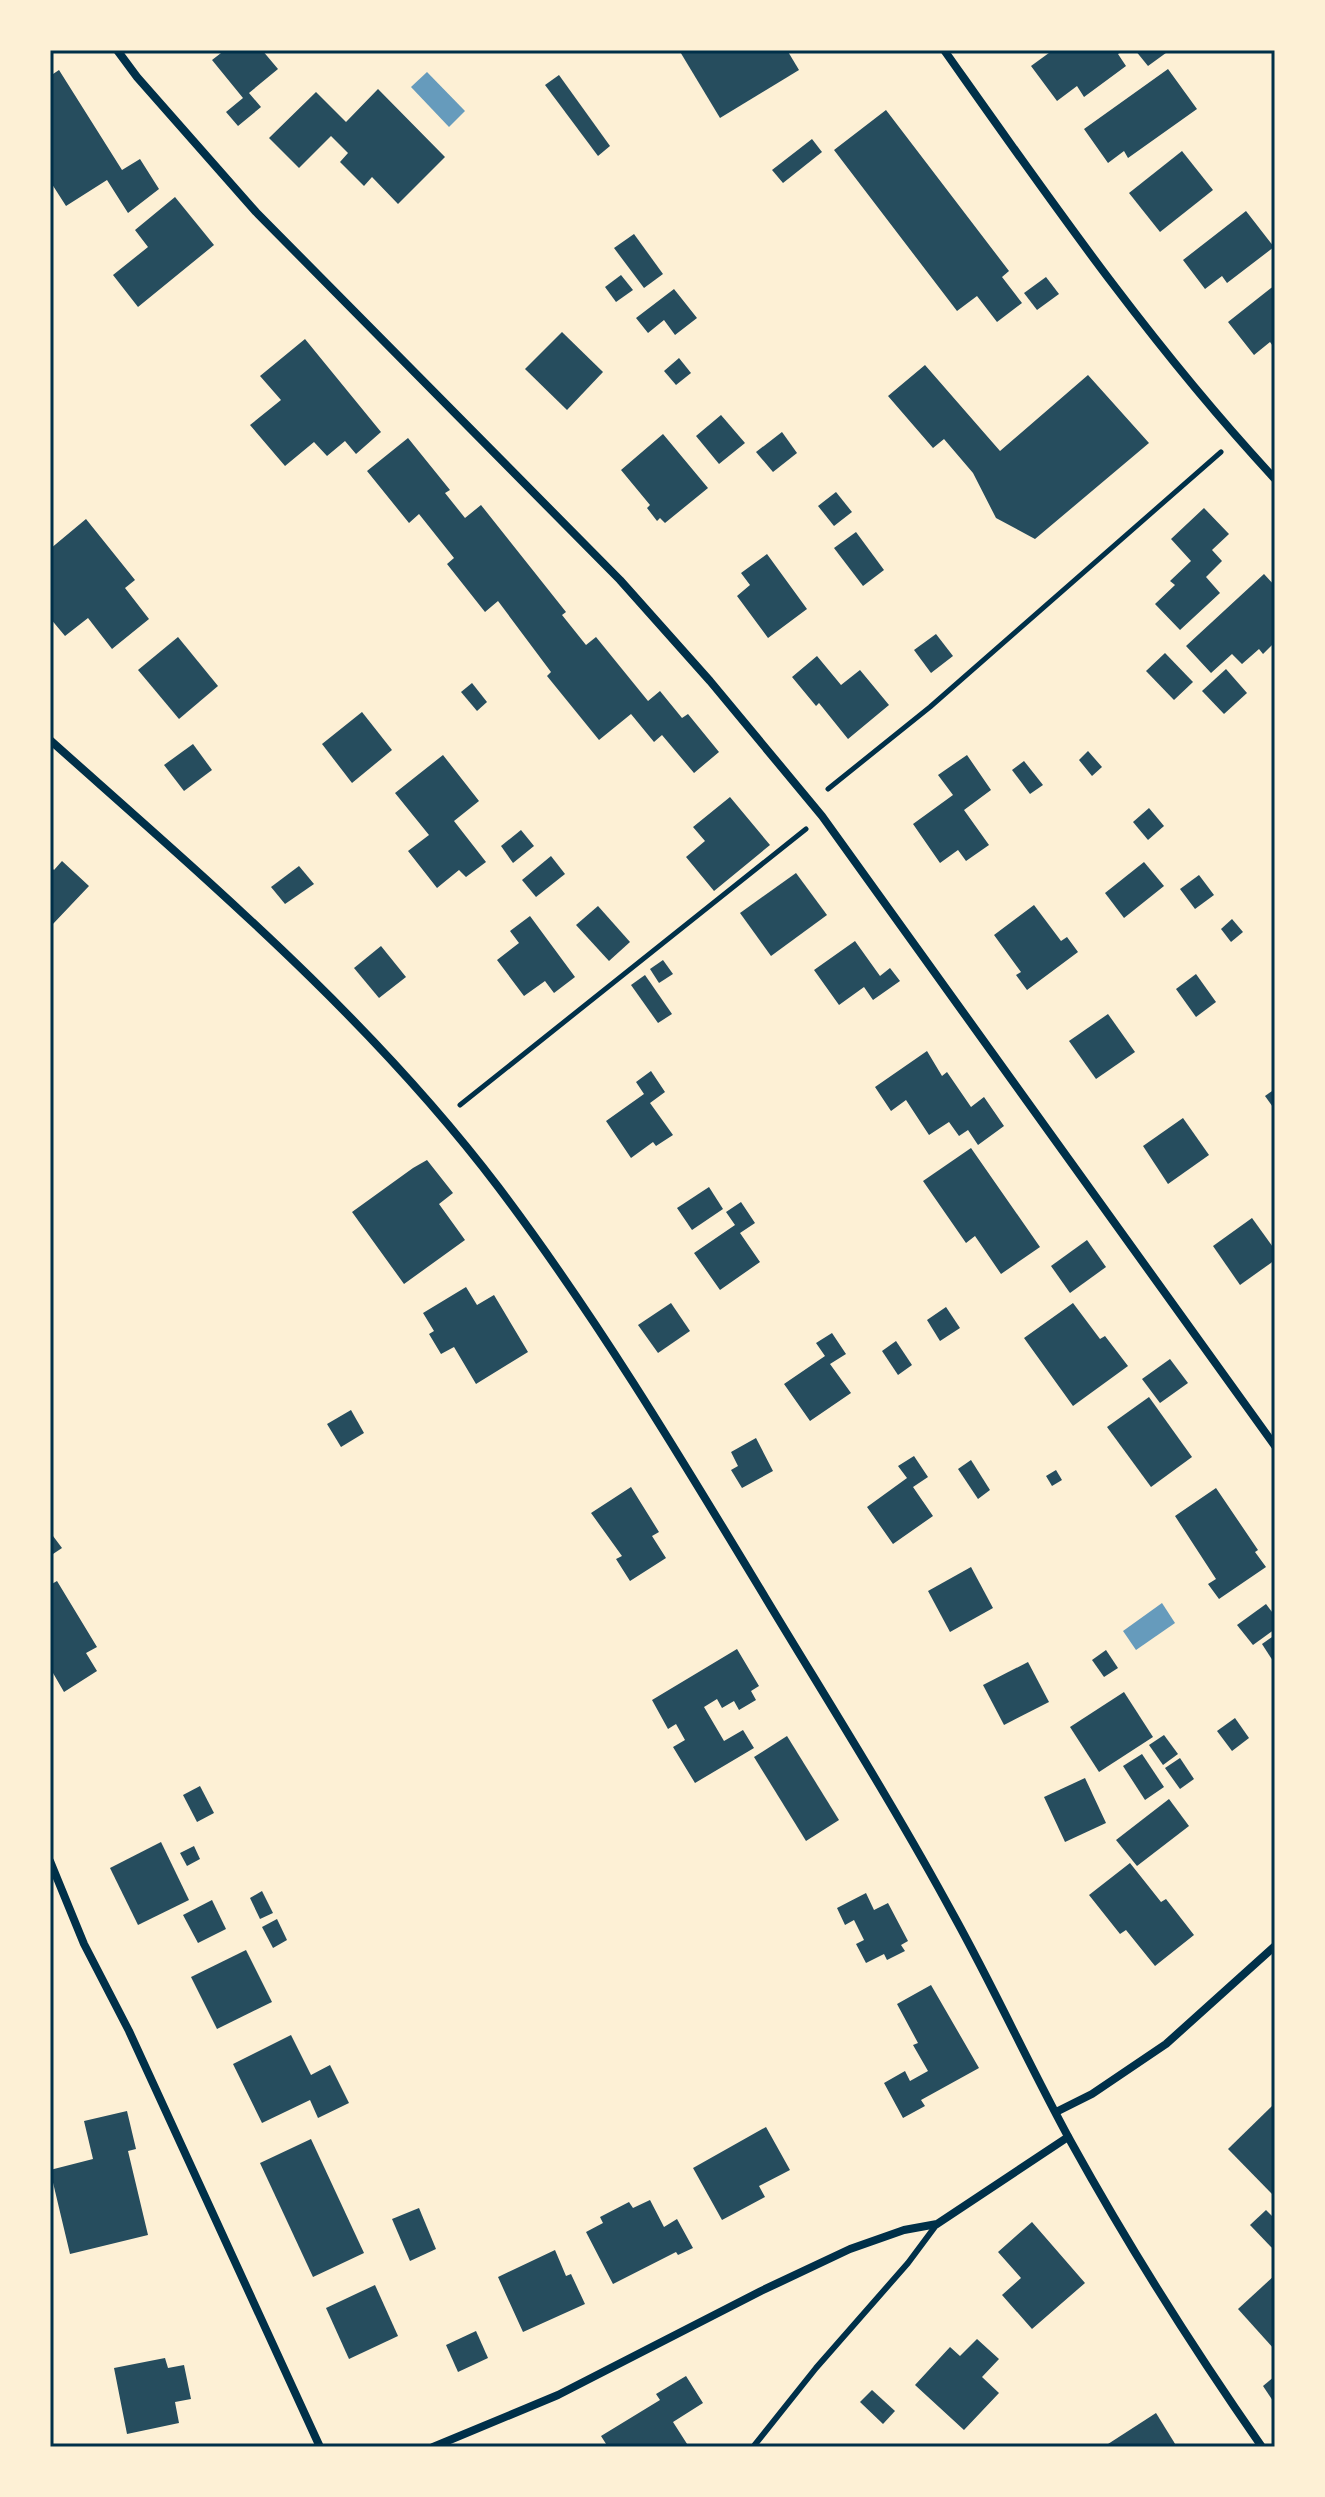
<svg xmlns="http://www.w3.org/2000/svg" width="1325" height="2497" font-family="'Fira Sans',sans-serif">
<style>
.water{fill:#669bbc}
.building{fill:#264d5e}
.lines{fill:none;stroke-linecap:round;stroke-linejoin:round}
.path{stroke:#003049;stroke-width:5}
.service{stroke:#003049;stroke-width:6}
.minor{stroke:#003049;stroke-width:8}
.neatline{fill:none;stroke:#003049;stroke-width:3}
</style>
<rect width="100%" height="100%" fill="#fdf0d5"/>
<g class="water">
<polygon points="427,72 465,111 449,127 411,87"/>
<polygon points="1162,1603 1175,1623 1136,1650 1123,1631"/>
</g>
<g class="building">
<polygon points="225,50 262,50 278,69 249,93 261,107 238,126 226,112 243,98 212,60"/>
<polygon points="679,50 787,50 799,70 720,118"/>
<polygon points="1053,50 1123,50 1118,54 1126,66 1084,97 1077,86 1057,101 1031,66"/>
<polygon points="1135,50 1170,50 1148,66"/>
<polygon points="1168,69 1197,109 1128,158 1124,151 1108,163 1084,129"/>
<polygon points="59,70 122,170 140,159 159,189 128,213 107,180 66,206 50,181 50,76"/>
<polygon points="559,75 610,146 598,156 545,85"/>
<polygon points="378,89 445,157 398,204 372,177 364,186 340,162 348,153 331,136 299,168 269,138 316,92 346,122"/>
<polygon points="886,110 1009,271 1002,277 1022,303 997,322 977,296 957,311 834,150"/>
<polygon points="812,139 822,152 783,183 772,170"/>
<polygon points="1182,151 1213,190 1160,232 1129,193"/>
<polygon points="175,197 214,245 138,307 113,275 148,247 135,230"/>
<polygon points="1246,211 1274,247 1227,283 1222,276 1205,289 1183,260"/>
<polygon points="634,234 663,274 644,288 614,248"/>
<polygon points="621,275 633,290 616,302 605,287"/>
<polygon points="1046,277 1059,294 1037,310 1024,293"/>
<polygon points="1275,285 1275,349 1270,342 1254,355 1228,322"/>
<polygon points="674,289 697,318 675,335 664,320 648,333 636,318"/>
<polygon points="562,332 603,372 567,410 525,369"/>
<polygon points="305,339 381,432 356,454 345,441 327,456 314,442 285,466 250,425 281,400 260,376"/>
<polygon points="679,358 691,373 676,385 664,371"/>
<polygon points="925,365 1000,451 1088,375 1149,443 1035,539 996,518 973,473 944,439 933,448 888,396"/>
<polygon points="721,415 745,443 719,464 696,436"/>
<polygon points="782,432 797,453 773,472 756,452"/>
<polygon points="663,434 708,488 665,523 660,518 657,521 647,508 650,505 621,470"/>
<polygon points="408,438 450,490 445,493 465,518 481,505 566,612 562,615 586,645 596,637 648,701 660,691 682,718 688,714 719,752 694,773 662,735 654,742 631,714 599,740 547,676 551,672 498,601 485,612 447,564 454,558 419,514 409,523 367,471"/>
<polygon points="836,492 852,512 834,526 818,506"/>
<polygon points="1204,508 1229,534 1212,550 1222,561 1206,577 1220,593 1180,630 1155,604 1175,585 1170,581 1191,561 1171,539"/>
<polygon points="86,519 135,580 125,588 149,619 112,649 88,618 65,636 50,618 50,549"/>
<polygon points="856,532 884,570 863,586 834,548"/>
<polygon points="767,554 807,609 768,638 737,596 750,585 741,573"/>
<polygon points="1264,574 1275,586 1275,642 1263,654 1259,649 1242,664 1232,654 1211,673 1186,646"/>
<polygon points="936,634 953,656 931,673 914,650"/>
<polygon points="178,637 218,686 179,719 138,670"/>
<polygon points="1165,653 1193,682 1174,700 1146,671"/>
<polygon points="817,656 841,685 860,670 889,705 848,739 819,703 816,706 792,677"/>
<polygon points="1226,669 1247,693 1224,714 1202,691"/>
<polygon points="472,683 487,702 477,711 461,692"/>
<polygon points="362,712 392,750 352,783 322,744"/>
<polygon points="193,744 212,770 184,791 164,765"/>
<polygon points="1088,751 1102,767 1092,776 1079,760"/>
<polygon points="443,755 479,801 454,821 486,862 466,877 459,870 437,888 408,851 429,835 395,793"/>
<polygon points="967,755 991,790 964,810 989,845 966,861 958,850 940,863 913,824 953,795 938,775"/>
<polygon points="1024,761 1043,785 1030,794 1012,770"/>
<polygon points="730,797 770,845 714,891 686,857 705,841 693,827"/>
<polygon points="1149,808 1164,826 1148,840 1133,822"/>
<polygon points="521,830 534,846 513,863 501,846"/>
<polygon points="551,856 565,874 536,897 522,880"/>
<polygon points="62,861 89,886 52,925 50,923 50,866 54,870"/>
<polygon points="1144,862 1164,886 1124,918 1105,893"/>
<polygon points="299,866 314,884 285,904 271,887"/>
<polygon points="796,873 827,915 771,956 740,913"/>
<polygon points="1199,875 1214,895 1195,909 1180,889"/>
<polygon points="1034,905 1061,941 1067,937 1078,952 1027,990 1016,975 1021,972 994,935"/>
<polygon points="598,906 630,942 609,961 576,925"/>
<polygon points="530,916 575,977 554,993 545,981 524,996 497,960 519,943 510,931"/>
<polygon points="1232,919 1243,932 1231,942 1221,929"/>
<polygon points="855,941 880,976 890,968 900,981 873,1000 864,987 839,1005 814,970"/>
<polygon points="381,946 406,977 379,998 354,968"/>
<polygon points="663,960 673,974 659,983 650,969"/>
<polygon points="1196,974 1216,1002 1196,1017 1176,989"/>
<polygon points="645,975 672,1014 658,1023 631,985"/>
<polygon points="1108,1014 1135,1052 1096,1079 1069,1041"/>
<polygon points="927,1051 942,1076 947,1072 971,1107 984,1097 1004,1126 978,1145 968,1130 959,1136 949,1122 929,1135 906,1100 891,1111 875,1087"/>
<polygon points="651,1071 665,1092 650,1103 673,1135 656,1146 653,1142 631,1158 606,1121 644,1094 636,1082"/>
<polygon points="1275,1089 1275,1110 1265,1096"/>
<polygon points="1183,1118 1209,1155 1168,1184 1143,1146"/>
<polygon points="971,1148 1040,1247 1001,1274 975,1236 966,1243 923,1181"/>
<polygon points="427,1160 453,1193 439,1204 465,1240 404,1284 352,1212 413,1168"/>
<polygon points="709,1187 723,1209 692,1230 677,1208"/>
<polygon points="741,1202 755,1223 740,1233 760,1262 720,1290 694,1253 735,1225 726,1212"/>
<polygon points="1252,1218 1275,1250 1275,1260 1240,1285 1213,1246"/>
<polygon points="1087,1240 1106,1267 1070,1293 1051,1266"/>
<polygon points="466,1287 477,1305 494,1295 528,1352 476,1384 454,1347 441,1354 429,1334 434,1331 423,1313"/>
<polygon points="671,1303 690,1331 658,1353 638,1325"/>
<polygon points="1073,1303 1100,1339 1105,1336 1128,1366 1073,1406 1024,1338"/>
<polygon points="946,1307 960,1328 940,1341 927,1320"/>
<polygon points="832,1333 846,1354 830,1364 851,1393 810,1421 784,1384 825,1356 816,1343"/>
<polygon points="896,1341 912,1365 898,1375 882,1351"/>
<polygon points="1170,1359 1188,1383 1160,1403 1142,1379"/>
<polygon points="1149,1397 1192,1457 1151,1487 1107,1427"/>
<polygon points="351,1410 364,1433 341,1447 327,1424"/>
<polygon points="756,1438 773,1471 742,1488 731,1470 738,1466 731,1452"/>
<polygon points="914,1456 928,1477 913,1487 933,1516 893,1544 867,1507 907,1478 898,1466"/>
<polygon points="971,1460 990,1490 978,1499 958,1469"/>
<polygon points="1056,1470 1062,1480 1052,1486 1046,1476"/>
<polygon points="631,1487 659,1532 652,1536 666,1558 630,1581 616,1559 622,1556 591,1513"/>
<polygon points="1216,1488 1258,1550 1255,1552 1266,1567 1219,1599 1208,1584 1216,1579 1175,1516"/>
<polygon points="50,1532 62,1548 50,1556"/>
<polygon points="971,1567 993,1608 950,1632 928,1591"/>
<polygon points="57,1581 97,1647 86,1653 97,1671 64,1692 53,1673 50,1675 50,1585"/>
<polygon points="1266,1604 1275,1616 1275,1629 1253,1645 1237,1625"/>
<polygon points="1275,1635 1275,1664 1262,1644"/>
<polygon points="737,1649 759,1686 751,1691 756,1700 739,1710 734,1701 722,1708 717,1699 704,1707 724,1741 743,1730 754,1748 695,1783 673,1747 685,1740 676,1724 668,1729 652,1700"/>
<polygon points="1106,1650 1118,1668 1104,1677 1092,1660"/>
<polygon points="1028,1662 1049,1702 1004,1725 983,1685"/>
<polygon points="1124,1692 1153,1737 1099,1772 1070,1727"/>
<polygon points="1235,1718 1249,1738 1232,1751 1217,1731"/>
<polygon points="1164,1735 1178,1754 1163,1765 1149,1745"/>
<polygon points="787,1736 839,1820 806,1841 754,1757"/>
<polygon points="1142,1754 1164,1787 1145,1800 1123,1766"/>
<polygon points="1180,1758 1194,1779 1180,1789 1165,1768"/>
<polygon points="1085,1778 1106,1823 1065,1842 1044,1797"/>
<polygon points="200,1786 214,1813 197,1822 183,1795"/>
<polygon points="1169,1799 1189,1826 1137,1866 1116,1840"/>
<polygon points="161,1842 189,1900 138,1925 110,1868"/>
<polygon points="194,1846 200,1859 187,1866 180,1853"/>
<polygon points="1130,1863 1161,1902 1166,1899 1194,1935 1155,1966 1126,1930 1120,1934 1089,1895"/>
<polygon points="262,1891 273,1913 260,1919 250,1898"/>
<polygon points="866,1893 874,1910 888,1903 908,1941 901,1945 905,1951 887,1960 884,1954 866,1963 856,1944 864,1940 854,1920 845,1925 837,1908"/>
<polygon points="212,1900 226,1929 198,1943 183,1915"/>
<polygon points="277,1919 287,1940 273,1948 262,1927"/>
<polygon points="246,1950 272,2002 217,2029 191,1977"/>
<polygon points="931,1985 979,2068 921,2100 925,2106 903,2118 884,2083 905,2071 910,2081 928,2071 913,2045 918,2043 897,2004"/>
<polygon points="291,2035 311,2075 330,2065 349,2103 318,2118 310,2100 262,2123 233,2064"/>
<polygon points="1275,2103 1275,2197 1228,2149"/>
<polygon points="127,2111 136,2149 128,2151 148,2235 70,2254 50,2170 93,2159 84,2121"/>
<polygon points="766,2127 790,2170 759,2186 765,2197 722,2220 693,2168"/>
<polygon points="311,2139 364,2253 313,2277 260,2163"/>
<polygon points="650,2200 664,2227 677,2219 693,2248 678,2255 676,2252 613,2284 586,2232 603,2223 600,2217 629,2202 633,2208"/>
<polygon points="419,2208 436,2249 410,2261 392,2219"/>
<polygon points="1266,2210 1275,2219 1275,2251 1250,2225"/>
<polygon points="1032,2222 1085,2283 1032,2329 1002,2295 1021,2278 998,2252"/>
<polygon points="555,2250 566,2276 571,2274 585,2304 523,2332 498,2277"/>
<polygon points="1275,2275 1275,2350 1238,2309"/>
<polygon points="375,2285 398,2336 349,2359 326,2308"/>
<polygon points="476,2331 488,2358 458,2372 446,2345"/>
<polygon points="977,2339 999,2359 982,2377 999,2393 964,2430 915,2385 950,2347 960,2356"/>
<polygon points="165,2358 168,2368 184,2365 191,2399 175,2402 179,2423 127,2434 114,2368"/>
<polygon points="686,2376 703,2403 673,2422 689,2447 608,2447 601,2436 660,2400 656,2394"/>
<polygon points="1275,2376 1275,2404 1263,2386"/>
<polygon points="872,2390 895,2411 883,2424 860,2402"/>
<polygon points="1156,2413 1177,2447 1110,2447 1108,2444"/>
</g>
<g class="lines">
<g class="path">
<polyline points="828,789 930,707 1221,452"/>
<polyline points="460,1105 806,829"/>
</g>
<polyline class="service" points="753,2447 816,2368 908,2263 937,2224"/>
<g class="minor">
<polyline points="117,50 137,77 256,212 620,580 710,681 822,816 1275,1446"/>
<path d="M944 50C1048 197 1152 347 1275 479"/>
<path d="M50 740C208 881 371 1019 499 1188 597 1318 681 1458 765 1597 829 1703 895 1807 954 1916 995 1990 1030 2067 1071 2142 1129 2247 1193 2348 1262 2447"/>
<polyline points="50,1861 84,1944 129,2031 320,2447"/>
<polyline points="1056,2112 1092,2094 1166,2044 1275,1946"/>
<polyline points="433,2447 558,2395 761,2291 850,2249 904,2230 937,2224 1068,2137"/>
</g>
</g>
<rect width="1325" height="2497" fill="none" stroke="#fdf0d5" stroke-width="104"/>
<rect x="52" y="52" width="1221" height="2393" class="neatline"/>
</svg>
